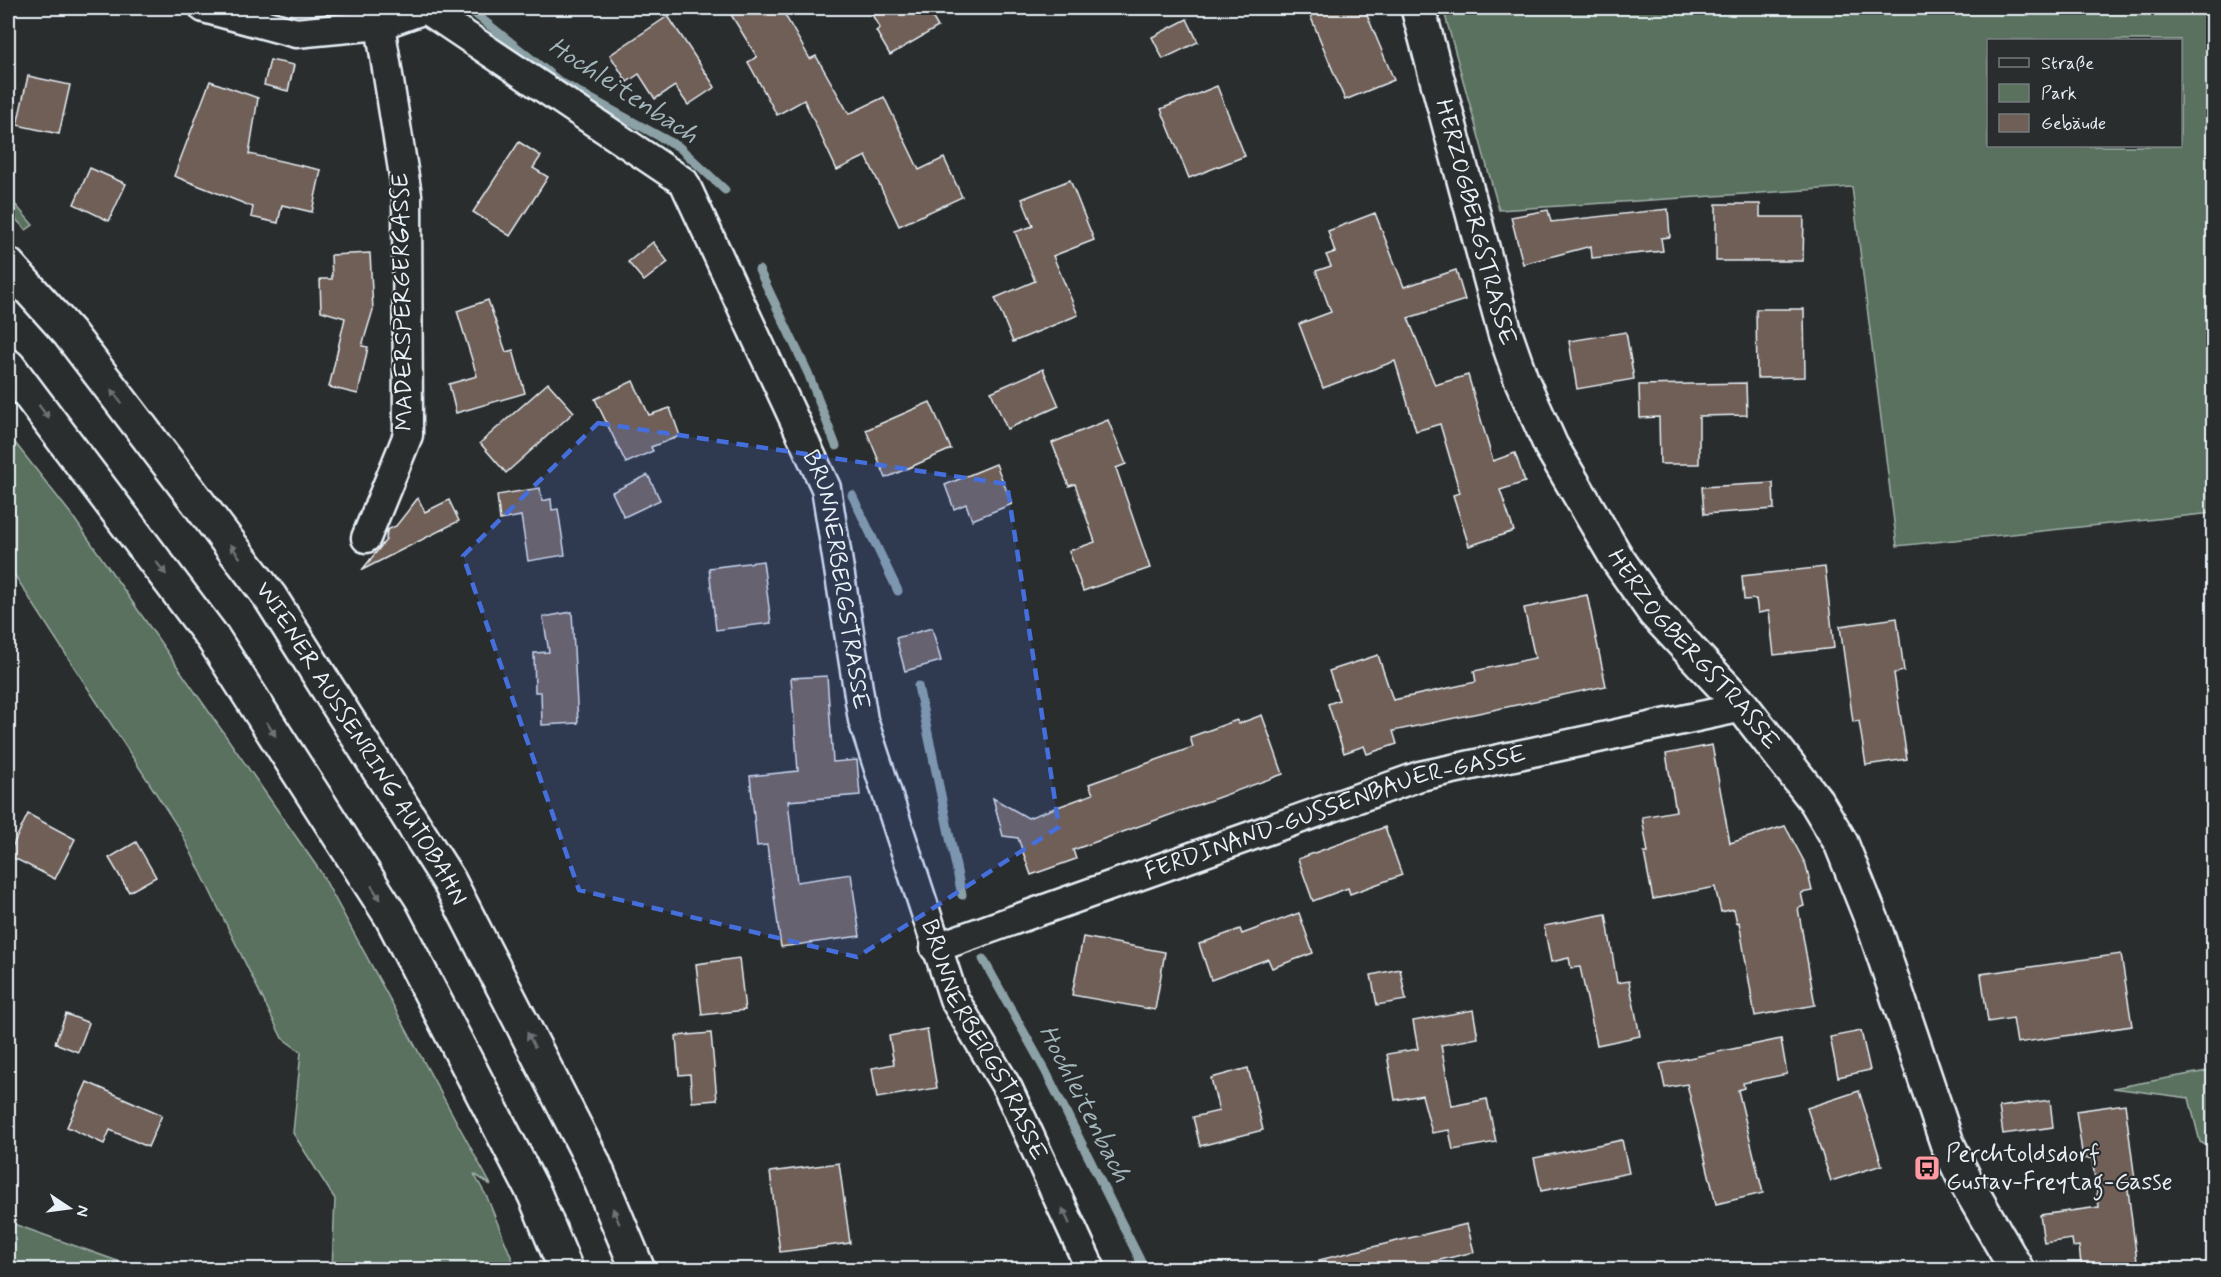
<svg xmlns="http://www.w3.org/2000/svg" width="2221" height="1277" font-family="Mynerve,sans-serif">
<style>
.green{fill:#5a715e;stroke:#a1b1ab;stroke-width:1.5;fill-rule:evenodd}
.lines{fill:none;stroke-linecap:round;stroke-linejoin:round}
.stream{stroke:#8ba1a6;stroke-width:9}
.building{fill:#705f57;stroke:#e8f1f8;stroke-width:1.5}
.minor-casing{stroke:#e8f1f8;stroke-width:33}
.secondary-casing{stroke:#e8f1f8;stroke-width:38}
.motorway-casing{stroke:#e8f1f8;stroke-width:38}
.minor{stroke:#2a2d2e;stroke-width:28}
.secondary{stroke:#2a2d2e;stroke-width:33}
.motorway{stroke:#2a2d2e;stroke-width:33}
.oneway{fill:#6c7275}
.marked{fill:#466fde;fill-opacity:0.2;stroke:#466fde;stroke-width:4.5;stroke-dasharray:12 8;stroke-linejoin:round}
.labels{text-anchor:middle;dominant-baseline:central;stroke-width:4.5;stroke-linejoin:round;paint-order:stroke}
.street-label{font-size:24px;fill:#e8f1f8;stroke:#2a2d2e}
.poi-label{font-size:24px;fill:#e8f1f8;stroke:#2a2d2e;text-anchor:start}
.water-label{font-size:26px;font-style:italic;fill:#a2b5bb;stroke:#2a2d2e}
</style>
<rect width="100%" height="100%" fill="#2a2d2e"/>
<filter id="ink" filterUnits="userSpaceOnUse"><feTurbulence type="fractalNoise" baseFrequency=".0167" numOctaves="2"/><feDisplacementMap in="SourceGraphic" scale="12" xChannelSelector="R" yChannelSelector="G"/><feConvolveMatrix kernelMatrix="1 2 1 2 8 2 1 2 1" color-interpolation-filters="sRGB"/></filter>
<g filter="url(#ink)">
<g class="green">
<path d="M1443 8H2213V513L1897 546 1852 187 1499 210ZM2180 40V146H1988V40Z"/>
<polygon points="8,196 33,225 26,230 8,211"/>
<polygon points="8,434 71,514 320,871 491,1185 474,1174 487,1197 516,1269 332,1269 335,1199 293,1133 301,1052 282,1038 181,832 12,571 8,580"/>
<polygon points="2213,1070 2213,1149 2200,1142 2189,1098 2113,1088"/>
<polygon points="8,1222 140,1269 8,1269"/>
</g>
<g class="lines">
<g class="stream">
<polyline points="468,8 560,82 679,147 725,190"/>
<polyline points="759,270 808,373 836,446"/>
<polyline points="852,495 898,591"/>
<polyline points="918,686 962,895"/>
<polyline points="983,959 1045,1070 1145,1270"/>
</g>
</g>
<g class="building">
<polygon points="727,8 781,8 810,59 816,56 849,114 884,97 919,170 944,158 962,197 899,226 866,156 837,170 804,100 777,115 748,62 757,57"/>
<polygon points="868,8 927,8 938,27 890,55 876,31 880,28"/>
<polygon points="1307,8 1364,8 1394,80 1345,100"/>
<polygon points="668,16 715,87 688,105 675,86 655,99 639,74 627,82 610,55"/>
<polygon points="1187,19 1198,42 1163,59 1152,37"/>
<polygon points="270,60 294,65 288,91 264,85"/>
<polygon points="28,76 70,85 59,134 17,125"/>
<polygon points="210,81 258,98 249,154 321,170 312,212 282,205 278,223 251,217 253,207 174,176"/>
<polygon points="1217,86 1245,156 1189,178 1161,109"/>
<polygon points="519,142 541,156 533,168 548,177 510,236 473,212"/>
<polygon points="90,168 126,184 109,221 74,204"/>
<polygon points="1070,180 1094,240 1053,256 1078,315 1013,342 995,298 1035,281 1015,232 1033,226 1022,199"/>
<polygon points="1716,204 1760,204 1760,217 1804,217 1803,261 1716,261"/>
<polygon points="1668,209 1670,237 1661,238 1663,251 1592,258 1591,246 1523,264 1511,217 1548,210 1551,222"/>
<polygon points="1375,213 1404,287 1456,270 1465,300 1408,318 1435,385 1468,375 1493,461 1515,453 1525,482 1500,490 1514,531 1469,546 1453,495 1460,493 1440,424 1416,431 1395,361 1323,388 1299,324 1331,312 1316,271 1331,266 1326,255 1335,252 1328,231"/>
<polygon points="653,242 668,262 644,281 628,262"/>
<polygon points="370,253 373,310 362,346 368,347 358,394 329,387 345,318 321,311 320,279 332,279 331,255"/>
<polygon points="488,300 506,352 513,350 525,393 456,413 449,384 477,376 457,311"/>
<polygon points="1756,309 1804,309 1805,377 1757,378"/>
<polygon points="1626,332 1634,379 1577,389 1569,341"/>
<polygon points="1043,369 1059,406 1007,429 991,392"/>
<polygon points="633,381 649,415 670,408 680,436 651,447 653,451 626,463 595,399"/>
<polygon points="548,383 574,412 506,473 480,443"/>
<polygon points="1746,383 1747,415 1699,416 1699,464 1660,464 1659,417 1640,418 1639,385"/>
<polygon points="930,402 951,449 886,478 866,430"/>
<polygon points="1108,420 1126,464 1116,468 1150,568 1083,591 1069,551 1095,542 1075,484 1069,486 1052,443"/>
<polygon points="996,464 1012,504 972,520 966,504 954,509 945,485"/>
<polygon points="648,475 660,500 624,517 612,492"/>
<polygon points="1773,483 1774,509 1704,514 1702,487"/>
<polygon points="540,488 542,501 551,499 552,510 558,509 565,555 528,561 521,516 500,520 497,495"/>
<polygon points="418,498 425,512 449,500 459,521 362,570 386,540 387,530 396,526"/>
<polygon points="763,561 771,623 716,630 709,568"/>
<polygon points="1825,567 1834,648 1774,655 1769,611 1758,613 1756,599 1744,600 1742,576"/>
<polygon points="1587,595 1606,686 1393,731 1397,744 1367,754 1364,746 1344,753 1328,704 1339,700 1329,671 1378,655 1393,700 1476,682 1474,671 1535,658 1524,608"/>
<polygon points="572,612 578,723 542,725 541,692 535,692 534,653 549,652 543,617"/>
<polygon points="1897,618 1904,671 1894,673 1907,759 1866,765 1859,721 1853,722 1840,626"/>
<polygon points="932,628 941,661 905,671 896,638"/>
<polygon points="827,676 833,762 857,760 860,795 788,801 797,882 851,874 860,936 781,947 767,845 757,846 750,776 798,771 791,678"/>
<polygon points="1262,715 1283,774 1073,850 1076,859 1031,875 1018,838 1003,836 993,798 1028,818 1093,794 1089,784 1193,747 1190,737 1237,720 1238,724"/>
<polygon points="1712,745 1730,843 1785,826 1806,865 1812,891 1801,893 1804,906 1798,908 1815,1005 1755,1016 1739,922 1737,923 1734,909 1721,912 1715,887 1653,899 1644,853 1648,853 1642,817 1676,811 1666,754"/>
<polygon points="28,814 75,839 55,879 8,855"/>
<polygon points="1385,827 1402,875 1350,894 1348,888 1313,901 1298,859"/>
<polygon points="136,842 156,877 129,892 109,858"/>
<polygon points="1299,913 1313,953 1272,968 1268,959 1211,980 1199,944 1240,929 1242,934"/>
<polygon points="1606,914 1617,983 1629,981 1640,1036 1597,1045 1580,967 1571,968 1569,958 1551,962 1544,926"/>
<polygon points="1083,937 1165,952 1155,1010 1072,995"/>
<polygon points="2121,954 2132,1026 2017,1043 2013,1018 1988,1022 1981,974"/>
<polygon points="739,958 745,1010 702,1015 696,964"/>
<polygon points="1400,969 1406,1000 1377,1005 1371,975"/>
<polygon points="1473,1010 1478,1038 1441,1045 1452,1106 1487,1099 1496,1142 1453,1150 1449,1130 1432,1133 1422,1095 1395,1100 1387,1054 1418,1049 1413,1021"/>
<polygon points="66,1014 89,1023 78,1052 55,1043"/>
<polygon points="927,1029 937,1088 877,1098 872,1068 894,1064 889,1036"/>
<polygon points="1861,1031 1870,1070 1838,1077 1830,1037"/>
<polygon points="711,1033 717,1100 692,1102 690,1074 679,1075 676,1036"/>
<polygon points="1781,1039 1787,1074 1743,1083 1744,1088 1738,1090 1763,1193 1716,1204 1687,1084 1665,1088 1660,1064"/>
<polygon points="1248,1068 1263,1130 1200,1146 1193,1117 1219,1111 1211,1078"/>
<polygon points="87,1082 162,1115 148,1147 110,1130 104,1144 67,1127"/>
<polygon points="1859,1091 1882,1165 1831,1181 1807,1108"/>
<polygon points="2050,1100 2053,1127 2003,1134 1999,1107"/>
<polygon points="2125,1104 2135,1180 2127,1182 2138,1269 2088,1269 2087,1263 2081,1264 2079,1246 2073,1247 2072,1239 2044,1243 2040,1215 2099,1207 2092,1158 2083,1159 2076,1111"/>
<polygon points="1622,1140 1629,1173 1541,1191 1534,1158"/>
<polygon points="839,1163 850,1243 780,1252 770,1172"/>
<polygon points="1467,1224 1474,1252 1402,1269 1320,1269 1319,1260"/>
</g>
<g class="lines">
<defs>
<g id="minor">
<polyline points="204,8 296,33 380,25 428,8"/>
<path id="s1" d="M426 9 684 182 826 488 863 720 954 999 1008 1089 1091 1270"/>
<polyline points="366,538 408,435 407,195 380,25"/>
<path id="s2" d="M935 948 1420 776 1743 707"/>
</g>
<g id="secondary">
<path id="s3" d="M1418 8 1505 333 1521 379 1551 446 1618 560 1655 613 1743 707 1816 801 1841 843 1873 923 1947 1143 1966 1182 2017 1270"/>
</g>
<g id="motorway">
<path id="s4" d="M8 265 69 333 270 597 449 881 593 1162 638 1270"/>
<polyline points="8,366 213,638 391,916 535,1195 566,1270"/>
</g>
</defs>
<use href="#minor" class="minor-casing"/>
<use href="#secondary" class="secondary-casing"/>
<use href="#motorway" class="motorway-casing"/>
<use href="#minor" class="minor"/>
<use href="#secondary" class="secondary"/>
<use href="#motorway" class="motorway"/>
</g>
<defs><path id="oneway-solid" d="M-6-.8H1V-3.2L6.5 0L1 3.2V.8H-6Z" transform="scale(1.5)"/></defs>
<g class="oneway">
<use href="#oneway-solid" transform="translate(116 396) rotate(-127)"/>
<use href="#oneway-solid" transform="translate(44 412) rotate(53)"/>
<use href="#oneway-solid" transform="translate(235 551) rotate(-127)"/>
<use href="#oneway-solid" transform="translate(161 568) rotate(53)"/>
<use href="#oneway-solid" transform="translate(271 729) rotate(57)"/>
<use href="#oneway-solid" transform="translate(376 893) rotate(57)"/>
<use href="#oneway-solid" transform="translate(531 1040) rotate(-117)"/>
<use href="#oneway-solid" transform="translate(616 1216) rotate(-113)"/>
<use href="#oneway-solid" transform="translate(1066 1216) rotate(-115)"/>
</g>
</g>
<path class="marked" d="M598 423 1007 484 1059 827 857 957 579 890 463 556Z"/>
<defs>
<symbol id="bus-square" viewBox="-11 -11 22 22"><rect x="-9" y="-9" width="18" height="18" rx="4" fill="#ff9aa2" stroke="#2a2d2e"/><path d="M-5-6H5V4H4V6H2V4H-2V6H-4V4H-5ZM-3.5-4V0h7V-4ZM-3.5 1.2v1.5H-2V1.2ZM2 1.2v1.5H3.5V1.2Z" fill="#111"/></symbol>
</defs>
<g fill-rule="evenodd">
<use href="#bus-square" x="1912" y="1153" width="30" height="30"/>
</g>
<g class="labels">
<g class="street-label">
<text stroke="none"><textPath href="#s3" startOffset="222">HERZOGBERGSTRASSE</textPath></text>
<text transform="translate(403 302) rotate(-91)">MADERSPERGERGASSE</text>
<text stroke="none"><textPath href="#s1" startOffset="740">BRUNNERBERGSTRASSE</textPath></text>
<text stroke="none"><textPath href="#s3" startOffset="708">HERZOGBERGSTRASSE</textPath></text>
<text stroke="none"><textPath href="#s4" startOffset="596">WIENER AUSSENRING AUTOBAHN</textPath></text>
<text stroke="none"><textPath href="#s2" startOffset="423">FERDINAND-GUSSENBAUER-GASSE</textPath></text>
<text stroke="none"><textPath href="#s1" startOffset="1226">BRUNNERBERGSTRASSE</textPath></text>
</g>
<g class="poi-label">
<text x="1946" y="1154">Perchtoldsdorf<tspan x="1946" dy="28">Gustav-Freytag-Gasse</tspan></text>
</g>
<g class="water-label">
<text transform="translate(623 91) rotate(33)">Hochleitenbach</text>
<text transform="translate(1084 1104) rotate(63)">Hochleitenbach</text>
</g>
</g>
<rect width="2221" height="1277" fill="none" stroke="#2a2d2e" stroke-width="30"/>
<rect x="15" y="15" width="2191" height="1247" fill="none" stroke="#e8f1f8" stroke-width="2" filter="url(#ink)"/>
<rect x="1987" y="39" width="195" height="108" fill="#2a2d2e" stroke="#767b7f" stroke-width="1.5"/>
<rect x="1999" y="58" width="30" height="9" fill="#2a2d2e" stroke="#767b7f" stroke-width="1.5"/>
<text x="2041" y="69" font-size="18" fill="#e8f1f8">Straße</text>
<rect x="1999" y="84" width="30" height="18" fill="#5a715e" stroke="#767b7f" stroke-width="1.5"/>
<text x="2041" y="99" font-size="18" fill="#e8f1f8">Park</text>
<rect x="1999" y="114" width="30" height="18" fill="#705f57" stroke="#767b7f" stroke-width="1.5"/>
<text x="2041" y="129" font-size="18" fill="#e8f1f8">Gebäude</text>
<g transform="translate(69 1208) rotate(103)" stroke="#2a2d2e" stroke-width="4.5" paint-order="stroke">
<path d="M0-4.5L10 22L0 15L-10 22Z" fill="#e8f1f8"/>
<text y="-9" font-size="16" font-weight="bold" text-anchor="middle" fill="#e8f1f8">N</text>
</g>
</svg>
